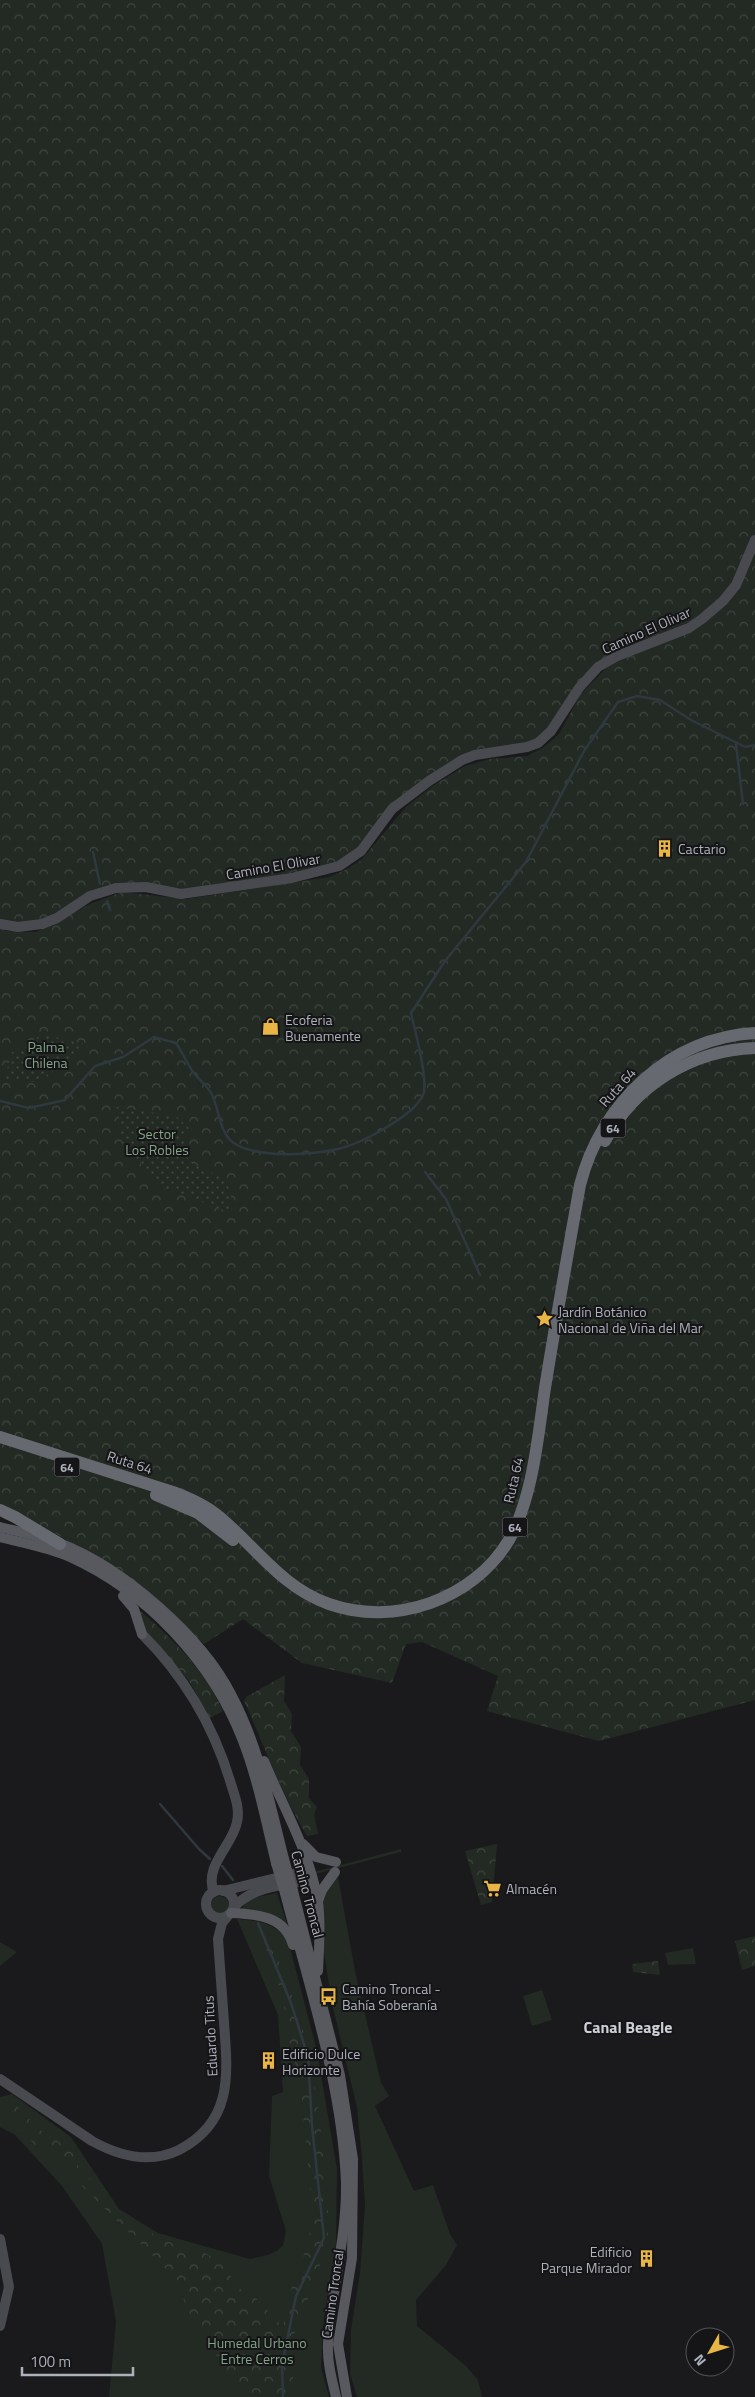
<svg xmlns="http://www.w3.org/2000/svg" width="755" height="2397" font-family="'Titillium Web',sans-serif">
<style>
.grass{fill:#222a23}
.forest{fill:url(#forest-crowns)}
.garden{fill:url(#garden-dots)}
.lines{fill:none;stroke-linecap:round;stroke-linejoin:round}
.stream{stroke:#30383f;stroke-width:2.5}
.secondary{stroke:#494a50;stroke-width:10}
.primary{stroke:#57595f;stroke-width:10}
.highway{stroke:#676971;stroke-width:12}
.primary-bridge{stroke:#57595f;stroke-width:10}
.labels{text-anchor:middle;dominant-baseline:central;stroke-width:4;stroke-linejoin:round;paint-order:stroke}
.shield{fill:#151417;stroke:#7f8289;stroke-width:1}
.shield-label{font-size:12px;font-weight:bold;fill:#adb1ba}
.street-label{font-size:14px;fill:#adb1ba;stroke:#151417}
.poi-label{font-size:14px;fill:#adb1ba;stroke:#151417;text-anchor:start}
.park-label{font-size:14px;fill:#85a487;stroke:#151417}
.quarter-label{font-size:16px;font-weight:bold;fill:#cdd0d7;stroke:#151417}
</style>
<defs>
<pattern id="forest-crowns" width="20" height="18" patternUnits="userSpaceOnUse" patternTransform="scale(1.25)"><rect width="20" height="18" fill="#222a23"/><path d="M2 6a3 3 0 1 1 6 0M12 15a3 3 0 1 1 6 0" fill="none" stroke="#3f4641"/></pattern>
<pattern id="garden-dots" width="8" height="8" patternUnits="userSpaceOnUse" patternTransform="scale(1.25)"><rect width="8" height="8" fill="#222a23"/><path d="M2 2h.1M6 6h.1" fill="none" stroke="#3f4641" stroke-width="1.8" stroke-linecap="round"/></pattern>
</defs>
<rect width="100%" height="100%" fill="#1a1a1c"/>
<g class="grass">
<polygon points="401,1849 401,1852 315,1874 314,1872"/>
<polygon points="338,1877 355,1971 381,2083 389,2096 375,2106 414,2191 433,2185 450,2234 457,2245 446,2265 416,2300 417,2326 466,2366 478,2380 482,2397 357,2397 350,2374 351,2330 360,2273 365,2205 362,2159 357,2107 332,2004 324,1952 323,1895"/>
<polygon points="277,1893 288,1927 241,1910 248,1899"/>
<circle cx="220" cy="1905" r="9"/>
<path d="M237 1919C258 1921 273 1922 288 1940L317 2051 337 2169 336 2244 324 2317 321 2367 329 2397H109L116 2321 102 2244 62 2186 15 2135 0 2127V2097L12 2094 71 2137 119 2209 158 2233 250 2259 268 2255 278 2250 283 2245 286 2231 269 2176 272 2096 283 2092 278 2015Z"/>
<polygon points="0,1942 17,1952 0,1966"/>
<polygon points="693,1948 696,1964 668,1965 665,1953"/>
<polygon points="542,1990 552,2020 532,2026 523,1996"/>
</g>
<g class="forest">
<polygon points="0,0 755,0 755,534 734,583 701,617 602,662 553,725 534,741 484,751 427,780 358,851 335,866 196,890 120,885 46,919 15,923 0,920"/>
<path d="M755 545V1700L599 1741 487 1711 498 1676 422 1642 406 1644 392 1683 302 1663 243 1619 204 1644C179 1619 152 1599 123 1579 85 1551 46 1524 0 1509V928L7 931 36 932 90 904 122 892 186 899 329 877 345 870 361 860 406 807 434 785 465 766 490 759 527 756 544 747 559 734 581 694 611 663 720 609Z"/>
<path d="M138 1609C173 1639 204 1669 223 1711L210 1718 189 1681 146 1633Z"/>
<path d="M285 1675 284 1701 292 1714 291 1731 301 1747 300 1765 309 1779V1798L317 1807 314 1815 318 1834 307 1836C281 1793 265 1747 244 1701L246 1697Z"/>
<polygon points="497,1844 492,1902 481,1905 465,1851"/>
<polygon points="269,1936 299,2013 312,2064 324,2156 328,2209 328,2241 312,2289 295,2329 292,2357 294,2397 247,2397 194,2325 175,2278 73,2177 59,2156 53,2151 36,2146 10,2118 0,2113 0,2101 16,2105 36,2127 73,2151 82,2176 92,2179 104,2191 114,2207 126,2213 141,2228 169,2242 205,2253 216,2259 229,2271 234,2286 254,2296 283,2327 289,2295 309,2241 311,2221 310,2189 304,2123 294,2057 295,2049 289,2042 287,2019 272,1959 259,1938"/>
<polygon points="755,1936 755,1966 742,1970 735,1941"/>
<polygon points="658,1961 660,1975 633,1972 632,1964"/>
</g>
<g class="garden">
<polygon points="43,1034 89,1045 68,1064 33,1082 5,1079 11,1053"/>
<polygon points="116,1107 176,1116 190,1129 184,1141 186,1157 196,1165 226,1180 231,1195 229,1212 159,1186 122,1141"/>
</g>
<g class="lines">
<g class="stream">
<polyline points="736,744 743,804"/>
<polyline points="93,852 100,884"/>
<polyline points="107,901 110,910"/>
<path d="M0 1101 29 1108 65 1100 95 1066 123 1057 154 1037 176 1043C182 1052 187 1063 193 1072 199 1080 209 1087 212 1095 220 1111 219 1136 237 1145 262 1158 311 1155 338 1149 360 1144 414 1116 423 1095 429 1082 415 1030 411 1013L445 961 526 862 584 751 618 702 637 696 660 700 691 720 745 747 755 745"/>
<polyline points="425,1172 446,1199 480,1275"/>
<polyline points="160,1804 199,1849 210,1859"/>
<polyline points="222,1866 233,1880"/>
<polyline points="258,1923 291,2003 308,2057 312,2126 324,2238 296,2296 282,2365 283,2397"/>
</g>
<g class="secondary">
<polyline points="0,924 18,927 42,924 57,918 90,896 116,888 146,887 181,894 292,878 339,866 361,851 392,809 429,781 462,760 475,755 527,747 538,743 551,731 579,688 598,667 617,656 689,628 702,619 723,601 736,585 755,540"/>
<path d="M142 1634C185 1677 214 1726 231 1784 235 1797 240 1808 237 1822 233 1845 203 1867 214 1892"/>
<circle cx="220" cy="1904" r="14"/>
<polyline points="223,1891 309,1870"/>
<path d="M234 1907C253 1886 284 1885 312 1880"/>
<path d="M0 2079 92 2141C119 2156 150 2164 179 2150 233 2122 228 2075 224 2023 222 1995 220 1967 218 1939L222 1923 227 1917"/>
<polyline points="0,2239 9,2287 0,2326"/>
</g>
<g class="primary">
<path d="M0 1527C20 1532 40 1536 59 1543 122 1567 202 1636 232 1696 259 1747 270 1804 284 1859"/>
<path d="M0 1537C23 1543 48 1547 70 1557 147 1592 213 1662 243 1741 258 1780 266 1822 276 1863"/>
<polyline points="123,1596 134,1609 142,1634"/>
<path d="M264 1761C283 1807 310 1852 318 1902 321 1924 319 1949 318 1971"/>
<polyline points="303,1844 316,1857 336,1862"/>
<polyline points="293,1891 340,2075 353,2159 352,2258 338,2344 347,2397"/>
<path d="M285 1893C309 1987 342 2084 346 2182 347 2238 331 2291 328 2344 327 2362 332 2380 336 2397"/>
<polyline points="318,1901 322,1890 335,1872"/>
<path d="M231 1913C257 1914 285 1916 293 1945"/>
</g>
<g class="highway">
<path d="M605 1141C635 1085 692 1050 755 1048"/>
<path d="M0 1437 176 1493C192 1499 209 1507 222 1519 257 1549 283 1588 329 1604 394 1627 473 1600 509 1540 533 1497 538 1436 545 1388 556 1320 568 1252 580 1185 601 1103 669 1038 755 1033"/>
<polyline points="156,1495 198,1513 233,1540"/>
<polyline points="0,1510 15,1517 60,1544"/>
</g>
<g class="primary-bridge">
<polyline points="284,1859 293,1891"/>
<polyline points="276,1863 285,1893"/>
</g>
</g>
<defs>
<symbol id="building-bare" viewBox="-9 -9 18 18"><path d="M-4-6H4V6H1V3H-1V6H-4ZM-2.5-4.3h1.7v1.8h-1.7ZM.8-4.3h1.7v1.8H.8ZM-2.5-1h1.7V.8h-1.7ZM.8-1h1.7V.8H.8Z" fill="#e9b544" stroke="#151417" stroke-width="2.5" paint-order="stroke"/></symbol>
<symbol id="shop-bare" viewBox="-9 -9 18 18"><path d="M-5-2.5h2.3a2.7 3.5 0 0 1 5.4 0H5L5.5 6h-11ZM-1.5-2.5h3a1.5 2.3 0 0 0-3 0Z" fill="#e9b544" stroke="#151417" stroke-width="2.5" paint-order="stroke"/></symbol>
<symbol id="sight-bare" viewBox="-9 -9 18 18"><path d="M0-6L1.8-2.2L6-1.7L2.9 1.2L3.7 5.4L0 3.3L-3.7 5.4L-2.9 1.2L-6-1.7L-1.8-2.2Z" fill="#e9b544" stroke="#151417" stroke-width="2.5" paint-order="stroke"/></symbol>
<symbol id="supermarket-bare" viewBox="-9 -9 18 18"><path d="M-6-5.5h2.5l.6 2H6L4.5 2H-2.5L-4.4-4H-6ZM-1.5 3.2a1.3 1.3 0 1 0 .1 0ZM3 3.2a1.3 1.3 0 1 0 .1 0Z" fill="#e9b544" stroke="#151417" stroke-width="2.5" paint-order="stroke"/></symbol>
<symbol id="bus-bare" viewBox="-9 -9 18 18"><path d="M-5-6H5V4H4V6H2V4H-2V6H-4V4H-5ZM-3.5-4V0h7V-4ZM-3.5 1.2v1.5H-2V1.2ZM2 1.2v1.5H3.5V1.2Z" fill="#e9b544" stroke="#151417" stroke-width="2.5" paint-order="stroke"/></symbol>
</defs>
<g fill-rule="evenodd">
<use href="#building-bare" x="652" y="836" width="25" height="25"/>
<use href="#shop-bare" x="258" y="1014" width="25" height="25"/>
<use href="#sight-bare" x="532" y="1306" width="25" height="25"/>
<use href="#supermarket-bare" x="480" y="1876" width="25" height="25"/>
<use href="#bus-bare" x="316" y="1984" width="25" height="25"/>
<use href="#building-bare" x="256" y="2048" width="25" height="25"/>
<use href="#building-bare" x="634" y="2246" width="25" height="25"/>
</g>
<g class="labels">
<g class="shield">
<rect x="600.5" y="1118.5" width="25" height="19" rx="4"/>
<rect x="54.5" y="1457.5" width="25" height="19" rx="4"/>
<rect x="502.5" y="1517.5" width="25" height="19" rx="4"/>
</g>
<g class="shield-label">
<text x="613" y="1128">64</text>
<text x="67" y="1467">64</text>
<text x="515" y="1527">64</text>
</g>
<g class="street-label">
<text transform="translate(646 630) rotate(-24)">Camino El Olivar</text>
<text transform="translate(273 866) rotate(-10)">Camino El Olivar</text>
<text transform="translate(617 1087) rotate(-48)">Ruta 64</text>
<text transform="translate(130 1462) rotate(18)">Ruta 64</text>
<text transform="translate(513 1480) rotate(-77)">Ruta 64</text>
<text transform="translate(308 1894) rotate(75)">Camino Troncal</text>
<text transform="translate(210 2036) rotate(-93)">Eduardo Titus</text>
<text transform="translate(332 2294) rotate(-82)">Camino Troncal</text>
</g>
<g class="poi-label">
<text x="678" y="848">Cactario</text>
<text x="285" y="1019">Ecoferia<tspan x="285" dy="16">Buenamente</tspan></text>
<text x="558" y="1311">Jardín Botánico<tspan x="558" dy="16">Nacional de Viña del Mar</tspan></text>
<text x="506" y="1888">Almacén</text>
<text x="342" y="1988">Camino Troncal -<tspan x="342" dy="16">Bahía Soberanía</tspan></text>
<text x="282" y="2053">Edificio Dulce<tspan x="282" dy="16">Horizonte</tspan></text>
<text x="632" y="2251" text-anchor="end">Edificio<tspan x="632" dy="16">Parque Mirador</tspan></text>
</g>
<g class="park-label">
<text x="46" y="1046">Palma<tspan x="46" dy="16">Chilena</tspan></text>
<text x="157" y="1133">Sector<tspan x="157" dy="16">Los Robles</tspan></text>
<text x="257" y="2342">Humedal Urbano<tspan x="257" dy="16">Entre Cerros</tspan></text>
</g>
<g class="quarter-label">
<text x="628" y="2027">Canal Beagle</text>
</g>
</g>
<g transform="translate(710 2352) rotate(231)"><circle r="24" fill="#151417" stroke="#525358"/>
<path d="M0-4L9 19L0 12L-9 19Z" fill="#e9b544"/>
<text y="-8" font-size="14" font-weight="bold" text-anchor="middle" fill="#adb1ba">N</text>
</g>
<path d="M22 2367v8h111v-8" fill="none" stroke="#adb1ba" stroke-width="2.5"/>
<text x="30" y="2367" font-size="15" fill="#adb1ba" stroke="#151417" stroke-width="4" paint-order="stroke">100 m</text>
</svg>
